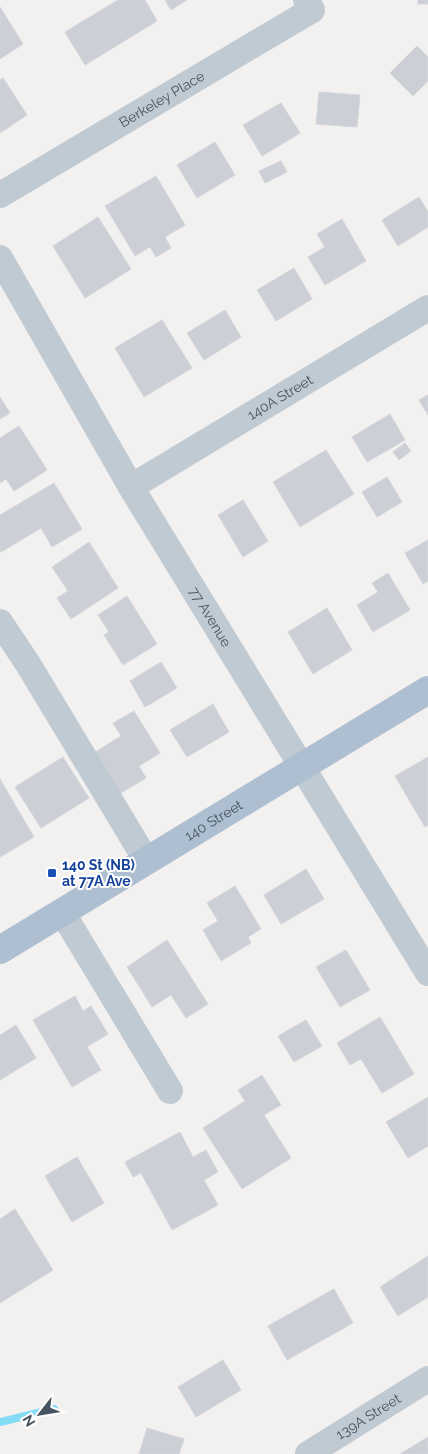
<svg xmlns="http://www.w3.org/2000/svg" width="428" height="1454" font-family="Raleway,sans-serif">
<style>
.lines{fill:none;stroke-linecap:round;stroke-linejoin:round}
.stream{stroke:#84dbf5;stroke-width:8}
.building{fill:#cccfd6;stroke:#d4d6dc}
.minor{stroke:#bfcad3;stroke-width:26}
.major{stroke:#adbfd1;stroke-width:28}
.transit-dot{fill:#1a4fb4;stroke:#fff;stroke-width:2}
.labels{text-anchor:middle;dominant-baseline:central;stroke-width:4;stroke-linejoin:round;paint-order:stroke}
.street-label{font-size:14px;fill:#465360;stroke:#fff}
.transit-label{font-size:14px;font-weight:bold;fill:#164399;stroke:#fff;text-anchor:start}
</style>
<rect width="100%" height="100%" fill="#f3f0f0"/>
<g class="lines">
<polyline class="stream" points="0,1422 54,1409"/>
</g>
<g class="building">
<polygon points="118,0 145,0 157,21 85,65 65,32"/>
<polygon points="165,0 187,0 171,10"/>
<rect x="418" y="0" width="10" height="4"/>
<polygon points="0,7 23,44 0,59"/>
<polygon points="417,46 428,57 428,81 413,96 390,73"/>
<polygon points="3,78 27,115 0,133 0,80"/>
<polygon points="319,92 360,95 357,127 316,124"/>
<polygon points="281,103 300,133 262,156 243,125"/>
<polygon points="215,142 235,175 197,198 177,165"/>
<polygon points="281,161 287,172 265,183 259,171"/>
<polygon points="156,176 185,225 165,237 171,248 156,257 150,247 135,256 105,206"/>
<polygon points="419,197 428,212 428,227 398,246 382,220"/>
<polygon points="98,217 131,269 85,298 53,246"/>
<polygon points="342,219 366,261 325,285 308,257 325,247 317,234"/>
<polygon points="294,268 312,299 276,321 257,290"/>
<polygon points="225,310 241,337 204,360 187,333"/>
<polygon points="162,320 192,368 144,397 115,348"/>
<polygon points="428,395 428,415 419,400"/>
<polygon points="0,397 10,413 0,419"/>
<polygon points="390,414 405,440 367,462 352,437"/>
<polygon points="19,426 47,470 14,491 6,479 0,483 0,438"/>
<polygon points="405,443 411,451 399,460 393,452"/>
<polygon points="326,450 354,494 300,527 273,482"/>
<polygon points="387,477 402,502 377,517 362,492"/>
<polygon points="54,483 82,529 52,547 41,528 1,552 0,550 0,515"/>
<polygon points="243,500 268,541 243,557 218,515"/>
<polygon points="428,540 428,581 423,584 405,553"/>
<polygon points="89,542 118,588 71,619 57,598 68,591 52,567"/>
<polygon points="388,573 410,610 373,632 357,605 378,592 372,583"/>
<polygon points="127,596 157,644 123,665 104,635 109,632 98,615"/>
<polygon points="327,608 352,650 313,674 288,632"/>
<polygon points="161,662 177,688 145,707 130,681"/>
<polygon points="213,704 229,732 187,757 170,730"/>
<polygon points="134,711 160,753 139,766 146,778 119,794 94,753 121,736 113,723"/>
<polygon points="63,757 89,798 41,828 15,787"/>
<polygon points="428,757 428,825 425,827 395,776"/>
<polygon points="0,779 34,837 0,857"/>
<polygon points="306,869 324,899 281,924 264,895"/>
<polygon points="235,886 261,929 248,937 251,943 221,961 203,930 218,921 207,903"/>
<polygon points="167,940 208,1004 186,1018 171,995 152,1007 127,967"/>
<polygon points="346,950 370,990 340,1007 316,967"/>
<polygon points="75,996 83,1011 91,1006 108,1034 87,1047 101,1070 72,1087 33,1020"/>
<polygon points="380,1017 414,1074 382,1093 361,1059 350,1065 337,1043"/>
<polygon points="306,1020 322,1046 294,1062 278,1036"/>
<polygon points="16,1025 36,1058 0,1080 0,1035"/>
<polygon points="262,1075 281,1105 264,1115 291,1158 242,1189 203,1128 245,1101 238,1090"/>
<polygon points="428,1097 428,1146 408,1158 386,1122"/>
<polygon points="180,1132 193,1157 206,1150 218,1172 204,1180 218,1205 172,1230 141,1173 133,1177 125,1162"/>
<polygon points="77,1157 104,1203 72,1222 45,1176"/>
<polygon points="15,1209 53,1270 0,1303 0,1219"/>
<polygon points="428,1256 428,1297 398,1316 380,1287"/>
<polygon points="334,1289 353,1323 287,1360 268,1326"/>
<polygon points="223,1360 241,1390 196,1417 178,1387"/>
<polygon points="147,1428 184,1439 179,1454 139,1454"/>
<polygon points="428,1437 428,1454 400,1454"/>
</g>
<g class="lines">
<g class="minor">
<path id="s1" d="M0 195 312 10 306 0"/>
<path id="s2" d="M0 258 131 487 428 973"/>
<path id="s3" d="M131 487 428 308"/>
<polyline points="0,622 28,664 146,860"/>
<polyline points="62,912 170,1091"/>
<path id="s4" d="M308 1454 428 1379"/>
</g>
<path class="major" id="s5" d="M0 950 428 690"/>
</g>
<rect class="transit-dot" x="47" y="868" width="10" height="10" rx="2.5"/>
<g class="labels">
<g class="street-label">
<text stroke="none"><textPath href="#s1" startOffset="188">Berkeley Place</textPath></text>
<text stroke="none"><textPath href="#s3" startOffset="174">140A Street</textPath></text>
<text stroke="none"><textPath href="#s2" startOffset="416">77 Avenue</textPath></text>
<text stroke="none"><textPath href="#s5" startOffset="250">140 Street</textPath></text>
<text stroke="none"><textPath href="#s4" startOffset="71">139A Street</textPath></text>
</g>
<g class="transit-label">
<text x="62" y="865">140 St (NB)<tspan x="62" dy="16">at 77A Ave</tspan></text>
</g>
</g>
<g transform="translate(40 1414) rotate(239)" stroke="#ffffff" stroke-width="4" paint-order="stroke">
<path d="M0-4L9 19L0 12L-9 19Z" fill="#465360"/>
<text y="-8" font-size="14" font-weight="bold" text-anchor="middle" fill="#465360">N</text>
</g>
</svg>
